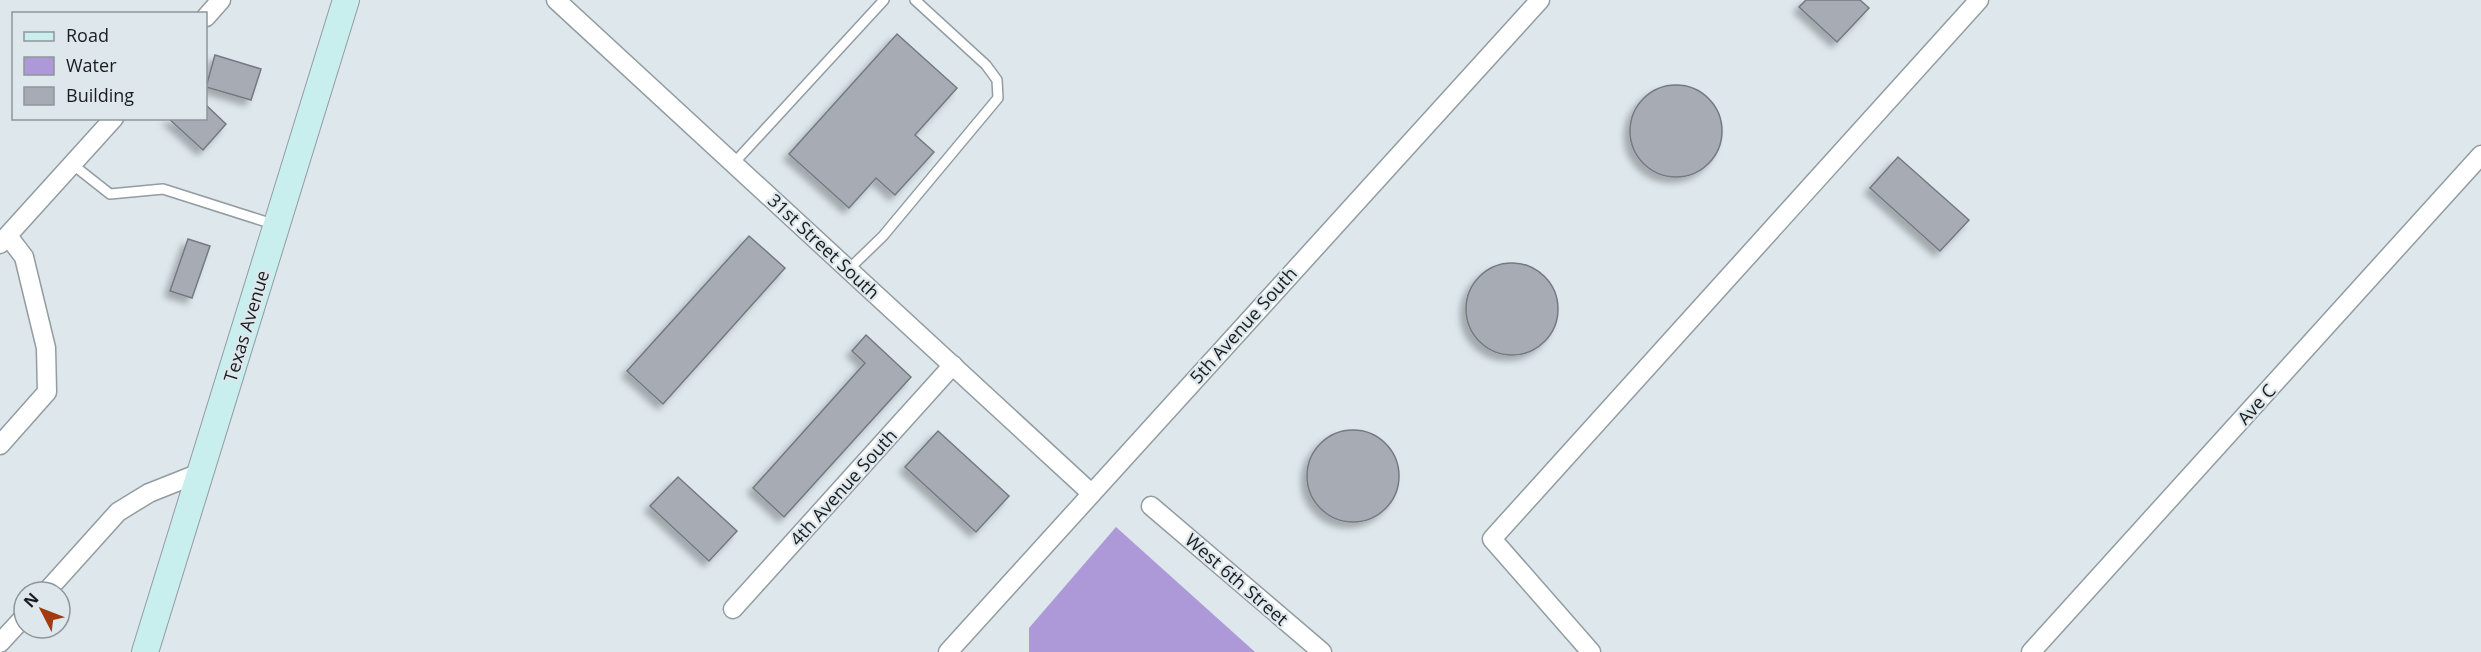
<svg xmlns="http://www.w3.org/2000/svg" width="2481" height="652" font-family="'Open Sans',sans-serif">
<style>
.water{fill:#ad99d7}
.building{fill:#a7abb4;stroke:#757981;stroke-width:1.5;filter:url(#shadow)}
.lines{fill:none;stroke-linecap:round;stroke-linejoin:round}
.service-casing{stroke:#929ca1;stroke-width:12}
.minor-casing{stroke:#929ca1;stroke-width:21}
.secondary-casing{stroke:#929ca1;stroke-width:28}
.service{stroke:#fff;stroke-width:9}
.minor{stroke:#fff;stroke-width:18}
.secondary{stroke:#c9eeee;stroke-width:26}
.labels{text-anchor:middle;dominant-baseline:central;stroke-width:4.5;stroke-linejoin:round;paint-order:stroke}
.street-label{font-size:18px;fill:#181c1e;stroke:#dde7ec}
</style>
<defs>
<filter id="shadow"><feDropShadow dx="-5.5" dy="5.5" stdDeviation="3" flood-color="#0004"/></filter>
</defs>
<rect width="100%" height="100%" fill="#dde7ec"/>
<polygon class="water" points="1116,527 1255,652 1029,652 1029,628"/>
<g class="building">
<polygon points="1806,0 1860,0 1869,8 1837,42 1799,7"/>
<polygon points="897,34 957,88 915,135 934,152 895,195 876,178 849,208 789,154"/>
<polygon points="215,55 261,69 251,100 206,87"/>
<circle cx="1676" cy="131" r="46"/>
<polygon points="206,105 226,124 203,150 168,118 206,118"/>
<polygon points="1898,157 1969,220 1940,251 1870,188"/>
<polygon points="749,236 785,268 663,404 627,371"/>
<polygon points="188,239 210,246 192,298 170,291"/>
<circle cx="1512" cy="309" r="46"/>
<polygon points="866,335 911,377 784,517 753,488 865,363 852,351"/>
<circle cx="1353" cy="476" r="46"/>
<polygon points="938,431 1009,496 976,532 905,467"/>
<polygon points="678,477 737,531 709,561 650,506"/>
</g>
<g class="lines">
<defs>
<g id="service">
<polyline points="734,163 884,0"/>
<polyline points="72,164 110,194 163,189 276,225"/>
<polyline points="849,269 883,236 998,98 997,80 986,65 915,0"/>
</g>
<g id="minor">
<polyline points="556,0 1091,493"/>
<polyline points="206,17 221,0"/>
<polyline points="0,244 114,118"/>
<polyline points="0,445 47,392 46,348 24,257 8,236"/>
<polyline points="1151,506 1322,652"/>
<polyline points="46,592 118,512 149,493 202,472"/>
<polyline points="733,609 953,365"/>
<polyline points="0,643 24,617"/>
<polyline points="948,652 1540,0"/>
<polyline points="1591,652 1492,539 1979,0"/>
<polyline points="2031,652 2481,155"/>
</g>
<polyline id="secondary" points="145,652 346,0"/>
</defs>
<use href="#service" class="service-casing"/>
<use href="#minor" class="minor-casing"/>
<use href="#secondary" class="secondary-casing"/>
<use href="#service" class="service"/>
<use href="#minor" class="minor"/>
<use href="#secondary" class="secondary"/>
</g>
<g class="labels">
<g class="street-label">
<text transform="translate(824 246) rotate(43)">31st Street South</text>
<text transform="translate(1243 325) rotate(-48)">5th Avenue South</text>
<text transform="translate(246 326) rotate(-73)">Texas Avenue</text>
<text transform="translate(2256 404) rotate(-48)">Ave C</text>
<text transform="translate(843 487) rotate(-48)">4th Avenue South</text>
<text transform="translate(1237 579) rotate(41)">West 6th Street</text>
</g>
</g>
<rect x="12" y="12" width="195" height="108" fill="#dde7ec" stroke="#8e969a" stroke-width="1.5"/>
<rect x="24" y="32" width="30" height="9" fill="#c9eeee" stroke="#8e969a" stroke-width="1.5"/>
<text x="66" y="42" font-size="18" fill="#181c1e">Road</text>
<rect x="24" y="57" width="30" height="18" fill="#ad99d7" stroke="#8e969a" stroke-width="1.5"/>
<text x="66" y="72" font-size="18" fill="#181c1e">Water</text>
<rect x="24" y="87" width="30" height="18" fill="#a7abb4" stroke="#8e969a" stroke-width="1.5"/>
<text x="66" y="102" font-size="18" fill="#181c1e">Building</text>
<g transform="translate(42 610) rotate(312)"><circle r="28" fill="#dde7ec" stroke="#8e969a" stroke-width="1.5"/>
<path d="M0-4.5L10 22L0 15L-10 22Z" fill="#a13c12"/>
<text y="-9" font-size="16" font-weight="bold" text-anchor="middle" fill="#181c1e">N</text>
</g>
</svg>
